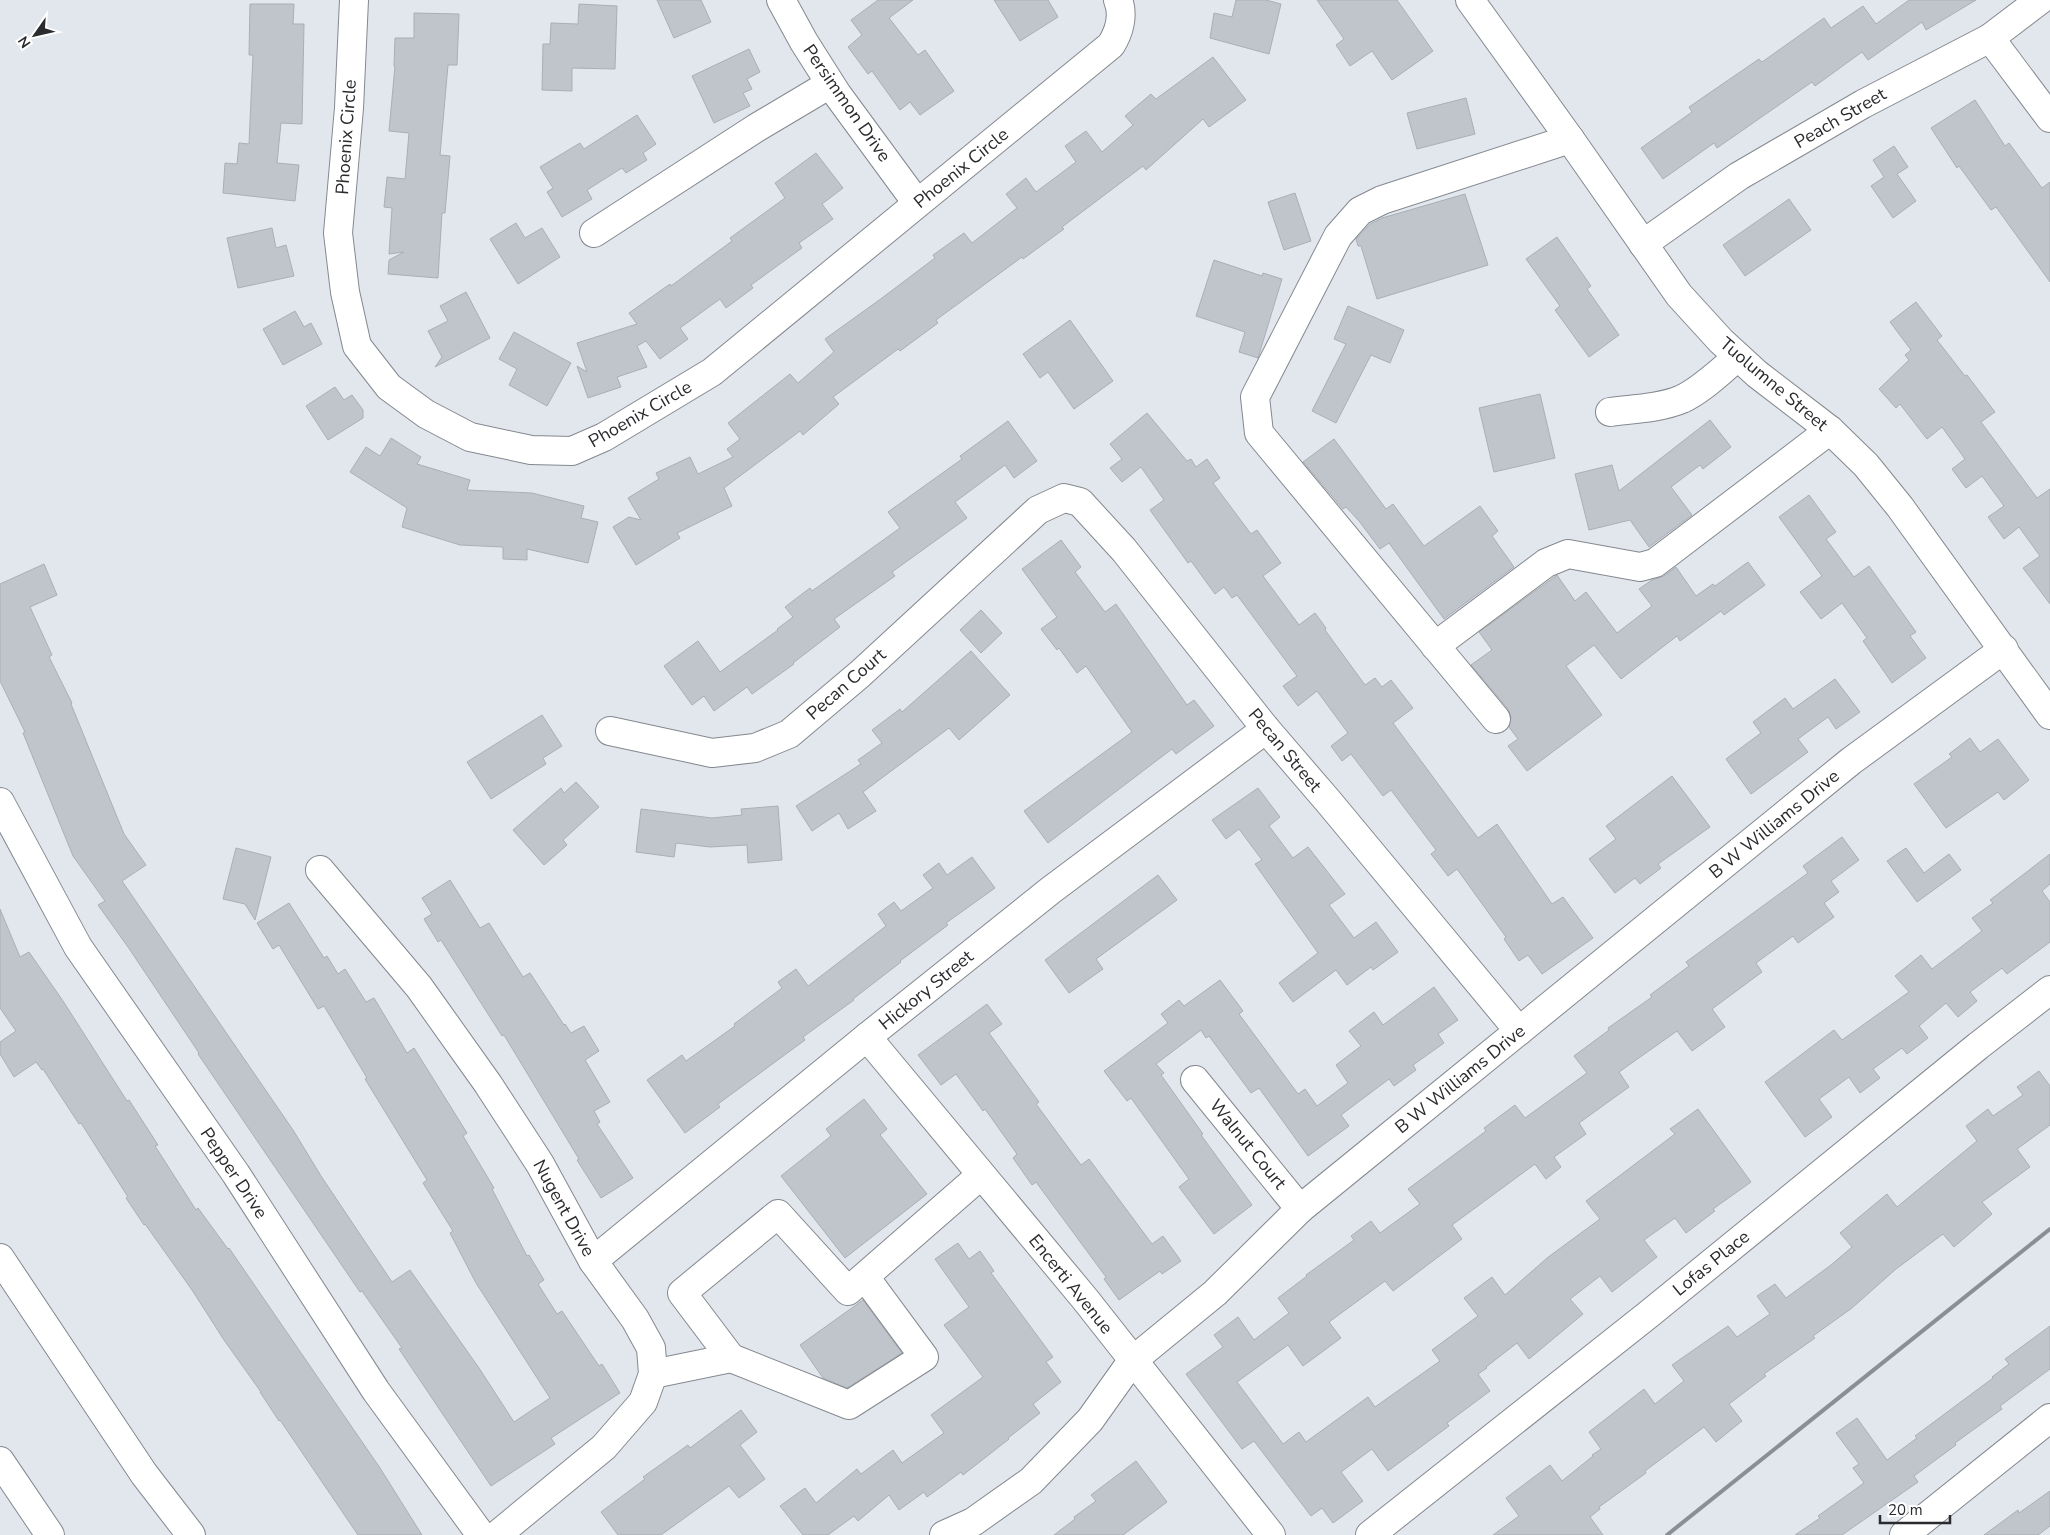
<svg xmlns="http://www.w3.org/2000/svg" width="2050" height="1535" font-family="'Nunito Sans',sans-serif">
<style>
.building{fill:#c0c5cc;stroke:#aaafb6}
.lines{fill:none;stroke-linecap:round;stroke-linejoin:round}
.minor-casing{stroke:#84888f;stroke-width:30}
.major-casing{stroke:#84888f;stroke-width:30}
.minor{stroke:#fff;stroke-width:28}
.major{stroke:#fff;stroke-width:28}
.rail{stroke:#8b8f94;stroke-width:4}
.labels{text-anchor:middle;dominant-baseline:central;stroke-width:4.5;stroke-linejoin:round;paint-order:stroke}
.street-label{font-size:18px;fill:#2a2b2e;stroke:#fff}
</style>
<rect width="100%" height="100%" fill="#e2e7ee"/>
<g class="building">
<polygon points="657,0 701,0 711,22 674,38"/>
<polygon points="878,0 913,0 889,18 918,55 925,50 954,91 920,115 910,102 900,110 872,71 868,74 848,47 862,35 851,20"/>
<polygon points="994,0 1048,0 1058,17 1020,41"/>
<polygon points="1236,0 1266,0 1281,4 1269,54 1210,38 1214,13 1232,17"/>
<polygon points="1317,0 1397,0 1433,51 1392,80 1372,51 1350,66 1336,45 1344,39"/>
<polygon points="1909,0 1976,0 1926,30 1922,22 1868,60 1862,52 1815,86 1812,82 1717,148 1714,143 1663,179 1641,148 1692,112 1689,107 1759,59 1762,62 1824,18 1831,28 1863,6 1876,24"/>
<polygon points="250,4 294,4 293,24 304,24 302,124 281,123 277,163 299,165 295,201 223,193 225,163 237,164 239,143 249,144 253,55 249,55"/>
<polygon points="579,4 617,6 615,69 572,68 572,91 542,90 543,44 550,44 551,23 578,24"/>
<polygon points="414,13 459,14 457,65 448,65 440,155 450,156 445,213 442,213 438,278 388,274 389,260 404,252 389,254 392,208 384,207 387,177 405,179 409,133 389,131 395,66 394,66 395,38 414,38"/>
<polygon points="749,49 760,72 747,79 752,89 743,93 750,106 714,123 692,76"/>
<polygon points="1213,57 1246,100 1209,127 1203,119 1146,170 1143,166 1062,227 1064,229 1023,259 1022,257 936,320 938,323 900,351 898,349 833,397 839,404 803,435 800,431 724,488 732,506 677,533 680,538 636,565 613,527 629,517 641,520 628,498 659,479 656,473 690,457 698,474 733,457 727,449 740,439 728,423 790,374 798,383 834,352 825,339 882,298 935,258 933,255 964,233 972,243 1017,208 1006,194 1026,178 1036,192 1076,162 1065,146 1086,131 1102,152 1133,125 1125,116 1151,94 1156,99"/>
<polygon points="1466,98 1475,134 1417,149 1407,113"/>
<polygon points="1975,100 2005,146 2009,143 2042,188 2050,182 2050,282 1996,207 1991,210 1959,166 1957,168 1931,128"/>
<polygon points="637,115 656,144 643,153 647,160 626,173 622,168 587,190 592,199 562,217 547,192 553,188 540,167 580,143 584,149"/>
<polygon points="1894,146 1908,167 1897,174 1916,201 1893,218 1871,186 1884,177 1873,160"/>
<polygon points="816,153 843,188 822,204 833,219 799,243 802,248 751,285 753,288 726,308 720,299 680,328 688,339 660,359 646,341 637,346 647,367 617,377 621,387 588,398 577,366 587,372 577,343 637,324 629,313 670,284 671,286 732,241 730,238 785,198 775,183"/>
<polygon points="1295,193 1311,241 1284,250 1268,202"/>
<polygon points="1465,194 1488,265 1377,299 1361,246 1358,246 1356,239 1370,224 1382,218"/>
<polygon points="1789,199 1811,230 1745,276 1723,245"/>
<polygon points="516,223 525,238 542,228 560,257 518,284 490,239"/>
<polygon points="272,228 276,248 286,245 294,276 238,288 227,238"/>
<polygon points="1557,237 1591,286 1587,289 1619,335 1589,357 1555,310 1560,306 1526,259"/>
<polygon points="1214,260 1262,276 1263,273 1282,279 1258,358 1239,352 1245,332 1196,316"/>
<polygon points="466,292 490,338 435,367 442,357 428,331 448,321 440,306"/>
<polygon points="1916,302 1942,336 1937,340 1965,376 1967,375 1995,412 1981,422 2037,498 2050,489 2050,604 2023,568 2040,556 2019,527 2004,539 1988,517 2004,506 1982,476 1966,488 1952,469 1965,459 1942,427 1927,439 1900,404 1896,408 1879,389 1909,360 1905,355 1911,350 1890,322"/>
<polygon points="1348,306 1404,330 1390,363 1371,355 1336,423 1312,411 1346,344 1334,339"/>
<polygon points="295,311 304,327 311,323 322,344 283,365 263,329"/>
<polygon points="1070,320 1113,381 1074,409 1048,372 1040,378 1023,354"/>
<polygon points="514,332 571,363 547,406 509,385 517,369 499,359"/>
<polygon points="335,387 344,400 352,395 363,410 363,418 328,440 306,406"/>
<polygon points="1540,394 1555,458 1494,472 1479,408"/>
<polygon points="1147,413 1187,461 1191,459 1196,467 1207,459 1220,478 1213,483 1251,534 1257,530 1281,563 1263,576 1299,625 1315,613 1326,628 1325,630 1365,685 1375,678 1382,687 1391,680 1413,708 1393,723 1478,838 1497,824 1552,904 1563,897 1593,938 1542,974 1528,955 1519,961 1504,939 1506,937 1457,869 1448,876 1431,854 1436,850 1391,790 1383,796 1351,754 1342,761 1331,746 1348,733 1317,691 1298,706 1283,686 1297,676 1237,595 1232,598 1224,587 1215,594 1191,561 1188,563 1150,510 1164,500 1141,467 1122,482 1110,468 1122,459 1110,444"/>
<polygon points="1710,420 1731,447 1703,469 1700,465 1671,487 1692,515 1649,547 1630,520 1589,530 1575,474 1612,465 1619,491"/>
<polygon points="1008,421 1037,461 1014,478 1005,465 955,502 967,518 892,572 895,576 834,619 840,627 793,663 794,664 752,694 747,687 714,711 704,696 692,705 664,666 698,641 720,672 778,630 777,629 793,617 785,607 810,588 812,591 900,528 888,512 962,459 960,456"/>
<polygon points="391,438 421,457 417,464 470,480 467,490 532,493 584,506 581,518 598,522 588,563 527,549 527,560 503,559 503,547 460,545 402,527 407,508 350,472 366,447 380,456"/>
<polygon points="1334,439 1386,509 1393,504 1424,546 1480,506 1498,531 1492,536 1514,567 1444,619 1389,543 1380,549 1359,521 1346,507 1343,509 1303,462"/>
<polygon points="1809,495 1836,532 1826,539 1854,577 1869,566 1916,632 1910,636 1926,658 1892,683 1863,641 1867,638 1842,603 1821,619 1800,592 1822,576 1779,517"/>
<polygon points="1061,540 1081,567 1075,572 1105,612 1116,604 1187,705 1194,700 1214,726 1176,754 1172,749 1048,843 1024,811 1132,732 1086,666 1077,673 1059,648 1057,650 1041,629 1057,617 1022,569"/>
<polygon points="1748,562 1765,585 1724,615 1721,611 1680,641 1677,636 1621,679 1594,645 1566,666 1602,715 1527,771 1508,746 1518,739 1509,727 1511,717 1508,709 1471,665 1492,650 1479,632 1557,575 1575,601 1586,592 1617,633 1652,606 1639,589 1652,580 1664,576 1676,567 1696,596 1713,584 1715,586"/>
<polygon points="44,564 57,595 30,607 52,655 49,657 72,703 71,704 124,834 146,865 122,881 293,1130 321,1176 392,1282 410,1270 479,1368 514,1422 550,1398 476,1283 450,1233 453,1231 423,1183 427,1180 365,1079 367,1078 324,1006 318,1009 279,945 273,949 257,923 289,903 324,958 327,956 338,974 345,969 366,1002 374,998 407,1053 414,1048 467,1133 463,1136 494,1188 492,1189 527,1256 529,1255 544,1280 538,1284 557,1314 562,1311 599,1366 602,1364 620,1393 551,1438 555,1444 491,1486 399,1349 402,1348 362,1291 360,1292 198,1054 199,1053 128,947 98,905 105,901 73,856 23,733 25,732 0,681 0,584"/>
<polygon points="981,610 1002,633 981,653 960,630"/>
<polygon points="971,651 1010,695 959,740 949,728 863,792 876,811 848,829 839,813 812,831 796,806 861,764 858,760 882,743 872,730 900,709 902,712"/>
<polygon points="1835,679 1860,712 1836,729 1828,717 1798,739 1808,752 1751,794 1726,759 1761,733 1753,722 1785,698 1793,709"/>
<polygon points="542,715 562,746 543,758 546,764 491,799 467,762"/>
<polygon points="1970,738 1980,752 1998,739 2029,780 2004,800 1998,792 1946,828 1914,784 1952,757 1949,754"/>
<polygon points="1672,776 1710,827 1658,864 1661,868 1640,884 1635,878 1615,893 1589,859 1616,839 1606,826"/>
<polygon points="576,782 599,807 563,840 567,845 544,865 513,830 561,788 564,793"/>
<polygon points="1258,788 1280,817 1269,826 1293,858 1308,847 1345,894 1329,905 1354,938 1376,922 1398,952 1373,970 1371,967 1347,985 1336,970 1293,1002 1279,983 1318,953 1255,864 1262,860 1239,829 1226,839 1212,820"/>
<polygon points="778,806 782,860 748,863 747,845 710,847 676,843 674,857 636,852 641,809 712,818 742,815 741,809"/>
<polygon points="1842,837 1859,860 1831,881 1839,892 1824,903 1834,917 1798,943 1793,936 1756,963 1762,972 1712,1009 1725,1027 1692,1051 1677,1031 1619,1072 1629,1087 1579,1123 1586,1134 1554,1157 1561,1167 1546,1179 1535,1164 1452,1225 1462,1239 1393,1291 1385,1281 1329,1322 1341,1338 1303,1366 1288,1345 1237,1382 1283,1444 1299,1432 1306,1442 1368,1397 1375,1407 1440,1361 1432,1350 1478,1316 1464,1298 1492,1277 1505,1295 1547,1258 1600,1219 1586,1201 1675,1134 1670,1129 1698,1109 1751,1182 1713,1209 1715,1211 1686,1233 1675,1218 1644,1240 1657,1257 1612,1292 1600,1276 1570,1299 1583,1314 1529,1359 1517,1343 1486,1367 1487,1368 1478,1374 1490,1391 1447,1423 1449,1426 1388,1471 1372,1449 1341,1472 1363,1501 1333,1523 1322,1508 1311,1516 1254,1441 1242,1449 1186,1374 1223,1347 1214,1335 1238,1317 1254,1340 1289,1313 1278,1298 1307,1276 1306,1275 1354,1240 1351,1236 1371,1221 1380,1233 1420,1204 1408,1189 1486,1131 1484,1128 1515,1105 1525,1118 1587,1073 1574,1056 1609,1030 1608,1028 1652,997 1650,995 1689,966 1686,962 1808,873 1803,866"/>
<polygon points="236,848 271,857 255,920 245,904 223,899"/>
<polygon points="1906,848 1924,873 1949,854 1961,870 1917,902 1887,861"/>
<polygon points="2050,854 2050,884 2042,891 2050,902 2050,942 2007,974 2002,968 1970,992 1977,1001 1958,1017 1946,1003 1919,1026 1928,1038 1907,1054 1902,1048 1873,1069 1880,1078 1860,1093 1849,1077 1819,1099 1832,1117 1805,1137 1765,1082 1834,1030 1842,1040 1909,992 1895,976 1921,955 1932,969 1982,931 1972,918 1993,903 1990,900"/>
<polygon points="972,857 995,888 946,923 948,925 900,961 901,962 853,999 854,1000 803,1037 805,1040 718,1104 720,1107 685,1133 647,1080 682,1055 686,1061 735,1026 734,1024 782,988 778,982 796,969 808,986 886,926 878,914 894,902 901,911 933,888 923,875 939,863 947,875"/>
<polygon points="1158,875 1177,900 1096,959 1103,969 1069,993 1045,960"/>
<polygon points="450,880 480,928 489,923 523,977 530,973 564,1025 565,1024 571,1033 584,1026 599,1051 585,1060 610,1102 594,1111 600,1122 597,1124 633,1178 601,1198 577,1160 579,1159 504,1035 502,1036 441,940 438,942 424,919 432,914 422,898"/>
<polygon points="0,909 20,957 29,952 63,1001 127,1101 129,1100 158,1145 155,1146 196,1210 198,1208 228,1249 229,1248 380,1468 422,1535 358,1535 280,1420 279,1421 260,1392 261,1392 224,1340 192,1290 145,1224 144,1225 126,1198 128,1197 81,1123 79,1124 43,1069 42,1070 36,1062 14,1077 0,1054 0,1042 16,1031 0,1008"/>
<polygon points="1220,980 1243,1011 1239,1014 1298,1094 1305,1089 1317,1106 1348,1083 1336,1065 1361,1046 1349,1031 1374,1012 1383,1025 1434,987 1458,1020 1438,1034 1444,1043 1413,1065 1416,1070 1394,1086 1389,1079 1341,1115 1349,1126 1308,1156 1259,1088 1251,1093 1209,1036 1206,1038 1201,1030 1156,1064 1164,1073 1161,1075 1203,1134 1201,1135 1252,1205 1214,1234 1179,1187 1189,1179 1131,1098 1127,1101 1104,1071 1168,1023 1161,1014 1179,1000 1184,1006"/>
<polygon points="987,1004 1002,1024 989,1033 1039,1102 1036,1104 1081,1165 1089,1159 1152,1244 1163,1236 1181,1261 1162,1274 1160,1271 1119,1300 1104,1279 1106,1277 1036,1182 1032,1185 1013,1158 1017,1154 985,1109 983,1111 956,1074 941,1085 918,1055"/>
<polygon points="2039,1071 2050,1086 2050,1125 2017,1149 2030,1167 1982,1202 1992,1214 1954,1247 1943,1234 1896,1269 1852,1308 1813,1336 1815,1338 1764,1374 1766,1376 1729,1404 1742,1421 1716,1442 1704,1427 1645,1471 1646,1473 1599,1507 1600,1509 1590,1517 1603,1535 1493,1535 1519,1516 1506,1498 1550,1465 1562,1481 1593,1456 1592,1455 1601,1449 1589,1432 1644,1389 1655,1404 1684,1381 1672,1365 1728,1326 1737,1337 1770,1314 1757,1296 1775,1284 1786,1298 1831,1265 1852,1247 1840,1233 1887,1194 1897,1207 1977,1141 1966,1126 1988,1109 1993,1116 2023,1095 2017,1087"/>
<polygon points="864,1099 887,1129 880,1135 927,1194 845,1258 781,1176 831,1136 826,1129"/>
<polygon points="958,1243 969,1259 980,1251 994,1271 991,1273 1053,1357 1046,1362 1061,1382 1033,1404 1040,1413 1008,1438 1009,1439 963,1475 961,1472 927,1497 924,1492 899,1510 889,1495 858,1521 854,1516 828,1535 803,1535 780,1506 805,1488 816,1503 857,1469 861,1474 893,1450 902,1463 944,1433 931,1415 983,1377 944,1325 969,1307 935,1259"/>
<polygon points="863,1300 902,1353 847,1388 823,1378 800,1345"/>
<polygon points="2050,1326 2050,1369 2000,1406 2002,1409 1955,1443 1956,1445 1914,1476 1918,1482 1842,1535 1795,1535 1820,1518 1818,1516 1864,1483 1853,1468 1859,1464 1836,1433 1857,1418 1887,1460 1917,1438 1915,1436 1993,1378 1992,1377 2009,1364 2005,1359"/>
<polygon points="741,1410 757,1432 740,1445 765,1479 739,1498 729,1486 661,1535 618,1535 601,1512 645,1479 643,1477 688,1445 690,1448"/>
<polygon points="1136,1461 1167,1502 1123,1535 1054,1535 1075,1519 1074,1517 1096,1501 1091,1495"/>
<polygon points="2050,1491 2050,1526 2038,1535 1984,1535 2018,1510 2019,1513"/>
</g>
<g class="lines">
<defs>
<g id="minor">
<path d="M354 0 349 108 338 233 345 292 357 346 389 387 426 414 470 437 531 450 572 451 604 437 712 372 1111 45C1119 32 1124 15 1118 0"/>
<polyline points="781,0 804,42 837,94 917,203"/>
<polyline points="1990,38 2050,118"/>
<polyline points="594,233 756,128 830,84"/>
<polyline points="1643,244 1739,176 1863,104 1990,38 2040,0"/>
<path d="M1610 412C1633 409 1661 408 1682 399 1703 389 1720 371 1738 357"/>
<polyline points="1435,646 1546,563 1568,554 1640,567 1655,563 1830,430"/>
<polyline points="1496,719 1259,433 1255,397 1338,236 1360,211 1382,200 1570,139"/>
<polyline points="610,731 712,753 755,748 789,734 860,674 1038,510 1064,498 1080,502 1124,550 1266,729 1328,801 1519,1031"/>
<polyline points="0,802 78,947 236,1174 376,1391 481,1535"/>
<polyline points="320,870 419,987 488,1084 540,1164 593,1261 635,1319 651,1348 653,1374 643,1402 604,1447 497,1535"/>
<polyline points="867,1037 1085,1299 1271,1535"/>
<polyline points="1195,1080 1300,1209"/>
<polyline points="0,1258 144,1474 191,1535"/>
<polyline points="593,1261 867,1037 1051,890 1266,729"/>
<polyline points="731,1358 849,1405 924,1357 865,1277"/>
<polyline points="653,1374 731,1358 682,1293 778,1214 848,1291 981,1175"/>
<polyline points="0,1461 50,1535"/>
<polyline points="944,1535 973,1522 1031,1481 1090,1420 1132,1361 1215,1293 1300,1209 1851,761 2004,649"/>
<polyline points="1370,1535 1649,1314 1978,1046 2050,990"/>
<polyline points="1904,1535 2050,1418"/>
</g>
<polyline id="major" points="1470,0 1570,139 1679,295 1721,341 1757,374 1830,430 1866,465 1900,507 2050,715"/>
</defs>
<use href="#minor" class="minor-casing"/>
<use href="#major" class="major-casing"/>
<use href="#minor" class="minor"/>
<use href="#major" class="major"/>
<polyline class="rail" points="1667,1535 2050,1229"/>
</g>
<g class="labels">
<g class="street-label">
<text transform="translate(847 103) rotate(55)">Persimmon Drive</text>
<text transform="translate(1840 118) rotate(-30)">Peach Street</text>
<text transform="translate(346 137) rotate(-86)">Phoenix Circle</text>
<text transform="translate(961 168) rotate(-39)">Phoenix Circle</text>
<text transform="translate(1774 384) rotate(40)">Tuolumne Street</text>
<text transform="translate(640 414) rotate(-30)">Phoenix Circle</text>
<text transform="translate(846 684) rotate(-41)">Pecan Court</text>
<text transform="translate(1285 750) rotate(50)">Pecan Street</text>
<text transform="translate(1774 824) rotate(-39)">B W Williams Drive</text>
<text transform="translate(926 990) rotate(-39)">Hickory Street</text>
<text transform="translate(1460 1079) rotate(-39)">B W Williams Drive</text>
<text transform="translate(1248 1144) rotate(51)">Walnut Court</text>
<text transform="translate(234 1173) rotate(56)">Pepper Drive</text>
<text transform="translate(564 1208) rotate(61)">Nugent Drive</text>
<text transform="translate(1711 1263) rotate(-39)">Lofas Place</text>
<text transform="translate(1071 1284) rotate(51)">Encerti Avenue</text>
</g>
</g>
<g transform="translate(35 35) rotate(236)" stroke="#ffffff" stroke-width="4" paint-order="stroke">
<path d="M0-4L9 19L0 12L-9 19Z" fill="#2a2b2e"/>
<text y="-8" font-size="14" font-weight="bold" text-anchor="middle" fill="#2a2b2e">N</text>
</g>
<path d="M1880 1515v8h70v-8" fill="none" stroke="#2a2b2e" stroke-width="2.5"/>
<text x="1888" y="1515" font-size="15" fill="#2a2b2e" stroke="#ffffff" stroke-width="4" paint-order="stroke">20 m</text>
</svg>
